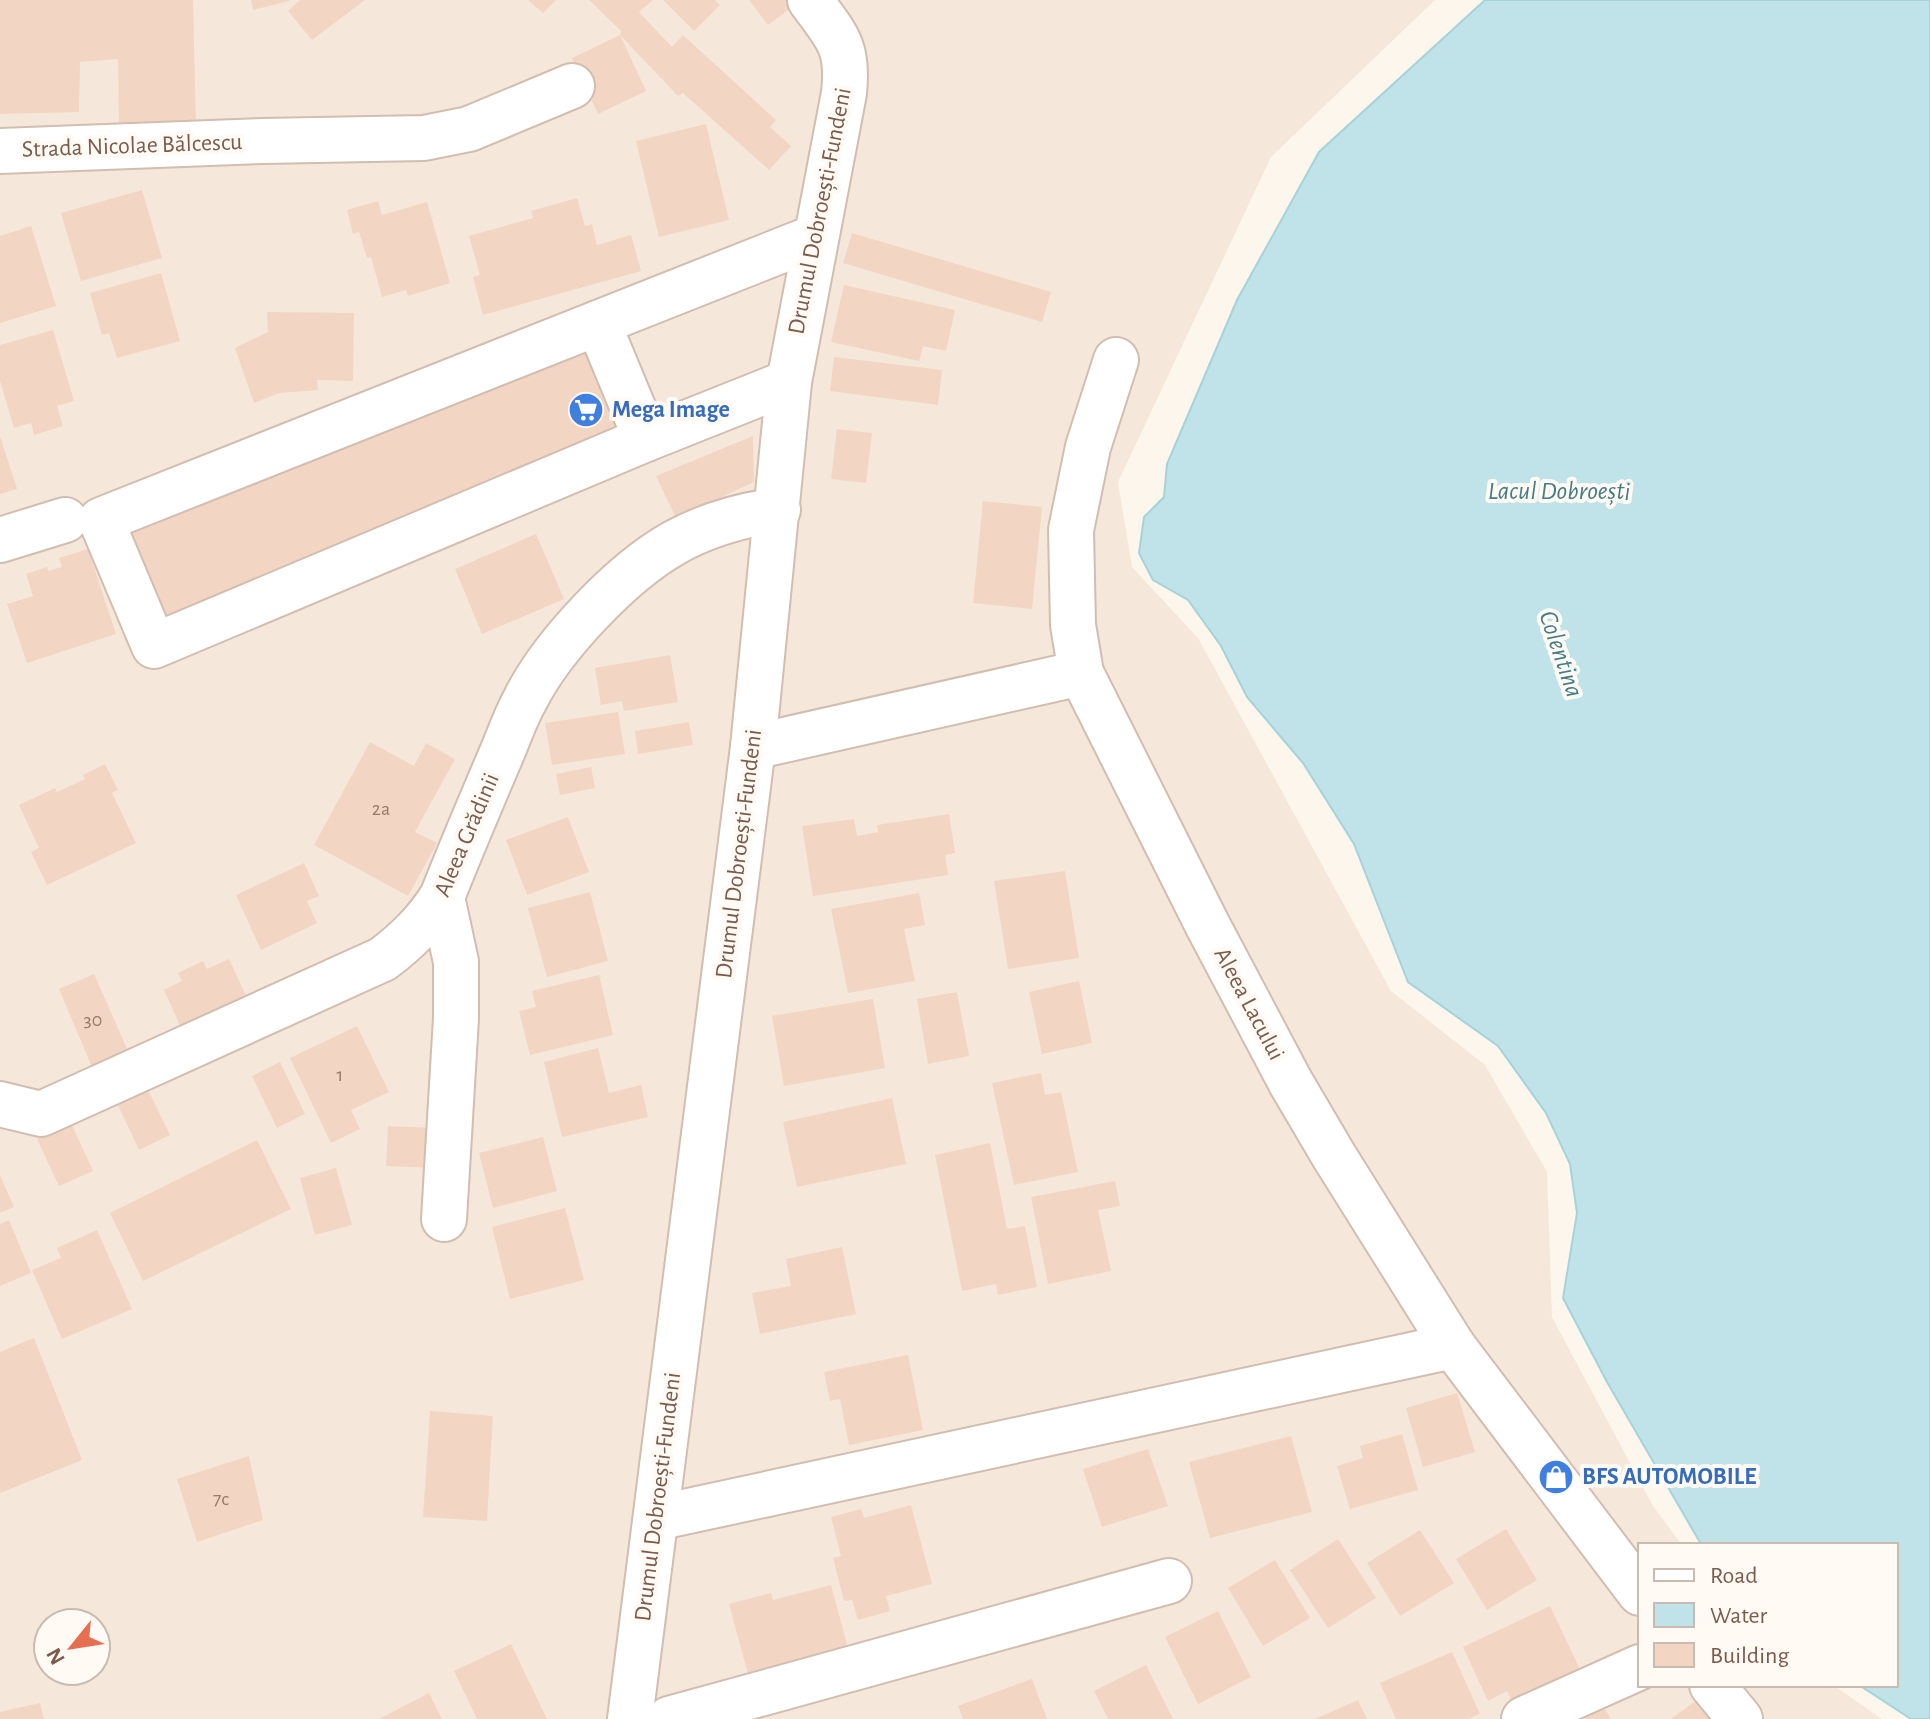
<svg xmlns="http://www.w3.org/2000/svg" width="1930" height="1719" font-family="'Alegreya Sans',sans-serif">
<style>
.residential{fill:#f5e8da;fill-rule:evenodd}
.water{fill:#bfe3e8;stroke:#a5d3da;stroke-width:2}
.building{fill:#f3d5c3}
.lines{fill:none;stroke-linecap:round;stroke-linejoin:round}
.minor-casing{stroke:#d1beb0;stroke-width:48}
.minor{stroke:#fff;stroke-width:44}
.labels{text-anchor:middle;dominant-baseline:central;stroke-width:8;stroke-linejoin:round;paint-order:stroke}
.number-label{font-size:20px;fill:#987a6a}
.street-label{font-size:24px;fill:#7a5c4d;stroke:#fffaf3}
.shop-label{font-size:24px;font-weight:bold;fill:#366cbe;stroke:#fffaf3;text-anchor:start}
.water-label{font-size:26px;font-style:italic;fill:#437c86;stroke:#fffaf3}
</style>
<rect width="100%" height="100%" fill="#fdf6ec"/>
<path class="residential" d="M0 0H1435L1271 157 1118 482 1132 567 1198 638 1391 991 1485 1065 1547 1172 1552 1317 1653 1506 1682 1545H1640V1685H1833L1882 1719H0ZM48 1623H96V1671H48Z"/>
<polygon class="water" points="1485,0 1930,0 1930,1719 1911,1719 1859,1685 1896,1685 1896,1545 1702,1545 1698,1539 1607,1382 1563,1298 1577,1213 1570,1164 1546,1113 1498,1046 1408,982 1354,844 1303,763 1247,697 1221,646 1188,600 1153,580 1139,553 1144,517 1164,497 1167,464 1237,300 1319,152"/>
<g class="building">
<polygon points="0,0 193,0 196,126 119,128 118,59 80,62 79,112 0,114"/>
<polygon points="251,0 289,0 289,1 253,10"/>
<polygon points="300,0 365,0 312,40 288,11"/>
<polygon points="528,0 556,0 543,13"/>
<polygon points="589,0 653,0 639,12 672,47 683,35 776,120 770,127 791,146 769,170 683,93 678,96 620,35 621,31"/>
<polygon points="663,0 715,0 720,5 694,31"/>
<polygon points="749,0 790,0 795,5 768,25"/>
<polygon points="620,35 646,91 598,114 572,58"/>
<polygon points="706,124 729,220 659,237 636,141"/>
<polygon points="142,190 162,258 81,281 61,213"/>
<polygon points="577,198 585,226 592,224 597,245 631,235 641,271 483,315 473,277 480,275 469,236 533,218 531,211"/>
<polygon points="378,201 382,215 427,202 450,283 408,296 406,290 382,297 371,257 367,258 359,232 353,234 347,210"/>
<polygon points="31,226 56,306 0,323 0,236"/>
<polygon points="852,233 1051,292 1042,322 843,263"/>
<polygon points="161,273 180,341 117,358 109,333 102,335 90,293"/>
<polygon points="844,285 955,310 946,351 923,346 919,361 831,342"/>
<polygon points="267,312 354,313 353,381 317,380 318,390 279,393 254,403 235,348 268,332"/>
<polygon points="53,330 74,401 57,406 63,426 34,435 31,423 14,428 0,381 0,345"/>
<polygon points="587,339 625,435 160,619 121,523"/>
<polygon points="834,357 942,370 938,405 830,391"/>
<polygon points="837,429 872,433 866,483 831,479"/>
<polygon points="0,436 17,489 0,494"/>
<polygon points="753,436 754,482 676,518 656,476"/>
<polygon points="983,501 1042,507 1032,609 973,603"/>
<polygon points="536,534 564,599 482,634 455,569"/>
<polygon points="88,549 116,634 27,663 7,604 33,596 26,574 47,567 48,571 62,567 59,558"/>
<polygon points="670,655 678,702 624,711 622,701 601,705 595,668"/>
<polygon points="618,712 625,754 552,765 545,723"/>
<polygon points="689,722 693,745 638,754 635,731"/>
<polygon points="370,742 414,766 426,743 455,759 415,832 437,843 408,896 314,845"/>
<polygon points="105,764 118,790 112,793 136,843 47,885 31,852 39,848 19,805 55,788 57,792 85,779 83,775"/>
<polygon points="591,767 595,788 560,795 556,774"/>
<polygon points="949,814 955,853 945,855 948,875 813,896 802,826 854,819 857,836 878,832 877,825"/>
<polygon points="568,817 589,872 527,895 506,840"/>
<polygon points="304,863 319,896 307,901 317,923 261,950 236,895"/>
<polygon points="1065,871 1079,958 1008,969 994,881"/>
<polygon points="590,892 608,961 547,977 528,908"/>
<polygon points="919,893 925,925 904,929 915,981 848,993 831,909"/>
<polygon points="229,959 248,1000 182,1030 164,990 182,981 178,973 203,961 207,969"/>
<polygon points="94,974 128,1051 92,1067 59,989"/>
<polygon points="599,975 613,1035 530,1055 519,1011 536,1007 532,991"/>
<polygon points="1079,981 1092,1043 1042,1054 1029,992"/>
<polygon points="957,992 969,1056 928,1064 917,999"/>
<polygon points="873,999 885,1068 784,1086 772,1016"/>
<polygon points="357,1026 389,1092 351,1110 360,1129 331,1143 290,1058"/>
<polygon points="598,1048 609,1093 641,1085 648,1117 562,1137 544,1062"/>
<polygon points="280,1062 305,1114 277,1128 252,1076"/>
<polygon points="1041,1073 1045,1095 1061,1092 1078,1172 1014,1185 992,1083"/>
<polygon points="148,1090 170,1135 139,1150 118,1105"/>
<polygon points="892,1098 906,1164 797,1187 783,1122"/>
<polygon points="71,1123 93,1171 59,1186 37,1139"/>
<polygon points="388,1126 435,1128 433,1168 386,1166"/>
<polygon points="543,1137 557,1191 493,1208 479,1153"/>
<polygon points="257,1140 291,1209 143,1281 110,1213"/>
<polygon points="990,1143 1007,1229 1025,1226 1037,1287 998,1295 996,1284 962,1291 935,1155"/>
<polygon points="336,1168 352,1225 315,1235 300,1178"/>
<polygon points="0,1175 14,1207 0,1213"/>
<polygon points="1115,1181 1120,1206 1098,1210 1111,1271 1048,1284 1031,1197"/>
<polygon points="565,1208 584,1280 510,1299 492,1227"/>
<polygon points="9,1220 31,1273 0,1286 0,1224"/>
<polygon points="97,1230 132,1309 62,1339 32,1270 61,1258 57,1248"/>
<polygon points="842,1247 856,1314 760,1334 752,1293 791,1286 786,1259"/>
<polygon points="34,1338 82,1460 0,1493 0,1352"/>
<polygon points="908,1355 923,1430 849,1445 840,1399 830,1401 824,1372"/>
<polygon points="1457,1393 1475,1452 1423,1467 1406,1408"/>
<polygon points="430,1411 493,1416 487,1521 423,1517"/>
<polygon points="1402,1434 1418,1490 1350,1509 1337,1466 1363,1458 1360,1446"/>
<polygon points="1291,1436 1312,1512 1210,1538 1189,1462"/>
<polygon points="1148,1449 1168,1506 1102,1527 1083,1469"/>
<polygon points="249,1456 263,1520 197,1542 177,1479"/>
<polygon points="911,1505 932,1584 886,1596 890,1611 858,1620 852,1600 844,1601 833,1558 841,1556 831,1517 861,1509 864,1518"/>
<polygon points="1506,1529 1537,1580 1487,1610 1456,1559"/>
<polygon points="1420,1530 1454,1583 1400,1616 1367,1563"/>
<polygon points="1338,1539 1376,1598 1328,1628 1290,1570"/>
<polygon points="1275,1560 1310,1618 1263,1646 1228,1588"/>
<polygon points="831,1585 848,1648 748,1674 729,1604 771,1593 773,1600"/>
<polygon points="1550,1606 1584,1678 1516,1710 1507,1691 1488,1701 1463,1647"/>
<polygon points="1218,1611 1251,1677 1198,1704 1165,1637"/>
<polygon points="511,1644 547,1719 477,1719 454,1671"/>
<polygon points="1452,1652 1480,1714 1468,1719 1396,1719 1380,1683"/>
<polygon points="1146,1665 1173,1719 1108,1719 1094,1691"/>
<polygon points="1032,1679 1047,1719 963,1719 958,1706"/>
<polygon points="429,1693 442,1719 379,1719"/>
<polygon points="1358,1700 1367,1719 1315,1719"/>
<polygon points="1697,1700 1713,1719 1671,1719"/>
<polygon points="40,1703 44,1719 0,1719 0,1712"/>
<polygon points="1603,1706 1611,1719 1583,1719"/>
</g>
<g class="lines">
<defs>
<g id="minor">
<polyline points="0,151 263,141 424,138 469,129 572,86"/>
<polyline points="598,323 646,439"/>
<polyline points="1116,360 1088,447 1071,530 1073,625 1081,673 1208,926 1291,1083 1334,1156 1453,1346 1640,1593"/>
<polyline points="789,382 646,439 154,646 101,520 815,237"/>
<polyline points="0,540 65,520"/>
<polyline points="753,747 1081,673"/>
<polyline points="442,897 456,962 456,1018 444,1219"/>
<path d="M0 1104 41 1114 383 959C408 940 425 923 442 897 460 851 479 807 498 762 507 742 514 720 525 700 552 646 621 573 674 543 706 525 742 515 778 510"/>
<polyline points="656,1518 1453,1346"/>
<polyline points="1712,1685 1740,1719"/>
<path d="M630 1719 753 747 789 382 844 93C849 46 837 37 810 0"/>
<polyline points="669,1719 1169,1581"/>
<polyline points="1524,1719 1640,1667"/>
</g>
</defs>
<use href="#minor" class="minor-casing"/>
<use href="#minor" class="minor"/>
</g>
<defs>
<symbol id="supermarket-disc" viewBox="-11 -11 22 22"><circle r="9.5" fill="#3f7fe0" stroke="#fffaf3"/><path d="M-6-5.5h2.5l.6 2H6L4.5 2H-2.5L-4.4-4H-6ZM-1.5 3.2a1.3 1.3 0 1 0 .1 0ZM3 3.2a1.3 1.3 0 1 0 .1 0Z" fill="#fff"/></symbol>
<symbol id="shop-disc" viewBox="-11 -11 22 22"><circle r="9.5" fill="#3f7fe0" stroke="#fffaf3"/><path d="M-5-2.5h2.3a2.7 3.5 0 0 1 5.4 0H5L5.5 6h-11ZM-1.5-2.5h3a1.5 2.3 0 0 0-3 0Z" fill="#fff"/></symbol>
</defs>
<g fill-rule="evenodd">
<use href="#supermarket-disc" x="566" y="390" width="40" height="40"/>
<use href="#shop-disc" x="1536" y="1457" width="40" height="40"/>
</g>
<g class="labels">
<g class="number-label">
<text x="381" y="809">2a</text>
<text x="93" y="1020">30</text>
<text x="340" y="1075">1</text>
<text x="221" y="1499">7c</text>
</g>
<g class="street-label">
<text transform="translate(132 146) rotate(-2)">Strada Nicolae Bălcescu</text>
<text transform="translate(820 211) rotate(-79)">Drumul Dobroești-Fundeni</text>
<text transform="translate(467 835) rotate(-67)">Aleea Grădinii</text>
<text transform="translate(739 854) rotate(-83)">Drumul Dobroești-Fundeni</text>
<text transform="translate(1249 1004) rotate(62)">Aleea Lacului</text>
<text transform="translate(658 1497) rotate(-83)">Drumul Dobroești-Fundeni</text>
</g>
<g class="shop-label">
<text x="612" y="410">Mega Image</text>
<text x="1582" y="1477">BFS AUTOMOBILE</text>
</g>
<g class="water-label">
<text x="1559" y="491">Lacul Dobroești</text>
<text transform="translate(1561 654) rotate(71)">Colentina</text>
</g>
</g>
<rect x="1638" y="1543" width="260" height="144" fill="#fffaf3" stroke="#cabbb1" stroke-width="2"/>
<rect x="1654" y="1569" width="40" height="12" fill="#ffffff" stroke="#cabbb1" stroke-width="2"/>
<text x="1710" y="1583" font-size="24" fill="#7a5c4d">Road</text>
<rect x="1654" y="1603" width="40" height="24" fill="#bfe3e8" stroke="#cabbb1" stroke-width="2"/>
<text x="1710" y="1623" font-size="24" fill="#7a5c4d">Water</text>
<rect x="1654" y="1643" width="40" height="24" fill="#f3d5c3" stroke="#cabbb1" stroke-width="2"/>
<text x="1710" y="1663" font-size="24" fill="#7a5c4d">Building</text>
<g transform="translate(72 1647) rotate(240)"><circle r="38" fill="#fffaf3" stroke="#cabbb1" stroke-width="2"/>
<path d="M0-6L14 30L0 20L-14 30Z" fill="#e76f51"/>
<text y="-12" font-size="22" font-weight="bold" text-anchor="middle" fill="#7a5c4d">N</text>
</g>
</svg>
